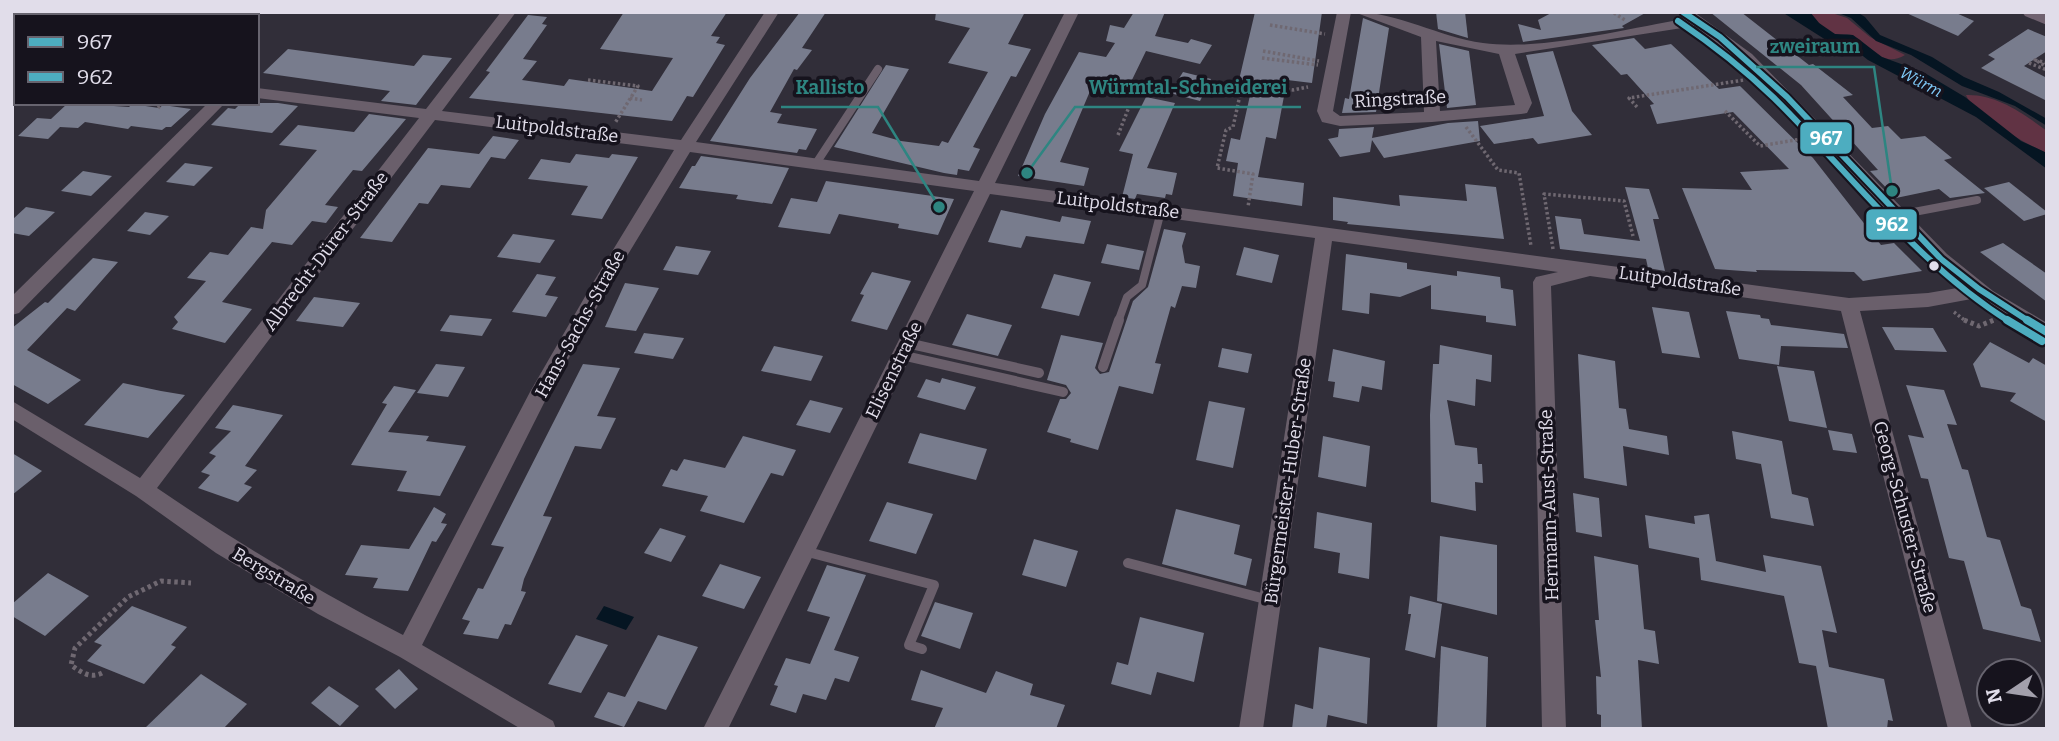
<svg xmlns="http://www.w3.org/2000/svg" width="2059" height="741" font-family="Bitter,serif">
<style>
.green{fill:#613344}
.water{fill:#051522}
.building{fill:#787c8d}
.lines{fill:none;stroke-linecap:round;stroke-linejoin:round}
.path-far1{stroke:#6f6871;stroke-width:3.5;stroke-dasharray:2.5 2.5;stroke-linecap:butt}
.path{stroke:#6f6871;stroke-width:5;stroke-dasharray:3.5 3.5;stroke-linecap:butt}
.lane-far1{stroke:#6a5f6b;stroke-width:8}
.lane{stroke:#6a5f6b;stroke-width:10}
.street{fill:#6a5f6b;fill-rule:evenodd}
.secondary{fill:#706270;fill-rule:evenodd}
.bus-1-far1-casing{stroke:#16131d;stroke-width:10}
.bus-1-casing{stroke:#16131d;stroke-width:13}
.bus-2-far1-casing{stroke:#16131d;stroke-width:10}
.bus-2-casing{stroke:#16131d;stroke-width:13}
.bus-1-far1{stroke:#4dadc0;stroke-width:6}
.bus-1{stroke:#4dadc0;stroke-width:8}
.bus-2-far1{stroke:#4dadc0;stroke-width:6}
.bus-2{stroke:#4dadc0;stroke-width:8}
.bus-dot{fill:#e1ddea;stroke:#16131d;stroke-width:2.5}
.labels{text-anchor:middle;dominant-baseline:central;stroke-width:7;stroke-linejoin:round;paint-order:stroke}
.far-water-label{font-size:16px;font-style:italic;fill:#80caf9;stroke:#16131d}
.street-label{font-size:18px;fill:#e1ddea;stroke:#16131d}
.leader{fill:none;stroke:#2e8581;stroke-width:2.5}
.callout-dot{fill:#2e8581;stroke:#16131d;stroke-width:2.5}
.callout-label{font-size:19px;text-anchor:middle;font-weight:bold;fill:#2e8581;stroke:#16131d;stroke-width:7;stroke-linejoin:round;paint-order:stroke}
.line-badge{stroke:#16131d;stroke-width:2.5}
.badge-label{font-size:19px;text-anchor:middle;font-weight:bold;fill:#fff}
</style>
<rect width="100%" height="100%" fill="#312e39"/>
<g class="green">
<path d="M1810 12H1829L1847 18 1870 37 1905 55C1881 69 1871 44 1852 35 1846 33 1841 36 1835 34 1826 32 1816 20 1810 12Z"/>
<path d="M1966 95C1997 94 2024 114 2047 131V153C2026 144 1974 116 1966 95Z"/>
</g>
<g class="water">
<polygon points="1782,12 1810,12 1819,23 1835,34 1853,35 1882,57 1923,72 1965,97 2021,141 2047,153 2047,169 1976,117 1868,60 1845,42 1826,40"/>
<polygon points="1836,12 1857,12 1865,17 1880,35 1932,57 1964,77 1999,92 2047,119 2047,126 2015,106 1962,86 1911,55 1876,41 1851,18"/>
<polygon points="604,606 634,617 626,630 596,619"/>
</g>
<g class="building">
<polygon points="624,12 727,12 711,36 720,37 716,43 725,45 693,97 687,96 672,121 469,98 490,72 486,71 528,15 547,17 542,24 547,25 523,59 537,61 522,80 564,86 569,79 652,91 673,58 600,49"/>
<polygon points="800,12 826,12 802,48 812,50 797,70 794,69 770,112 782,114 777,123 817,129 806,150 799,149 797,153 710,141 750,78"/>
<polygon points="936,12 1025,12 1008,44 1031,49 1016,77 1011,76 973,147 980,149 969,171 958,169 957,175 944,173 834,147 886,65 909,69 872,133 901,141 939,146 942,141 948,143 988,72 948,63 970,28 935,20"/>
<polygon points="1134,12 1165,12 1155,36 1188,43 1191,39 1212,45 1200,64 1146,51 1130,84 1096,77 1060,162 1089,168 1084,186 1018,176 1045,114 1079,52 1106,57 1115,43 1106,41 1110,25 1124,28"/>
<polygon points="1255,12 1322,12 1312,83 1287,80 1276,139 1266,137 1258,177 1304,183 1302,206 1233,196 1238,163 1226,161 1231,138 1240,140 1253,82 1239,80"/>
<polygon points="1436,12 1465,12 1468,38 1438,29"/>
<polygon points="1553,12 1647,12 1622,26 1624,28 1523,42 1518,24 1541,30 1538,20"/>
<polygon points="1710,12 1741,12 1809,65 1813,64 1853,95 1843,97 1872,128 1888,126 1901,139 1925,136 1952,158 1944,160 1985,193 1950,198 1939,189 1896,198 1870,171 1878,170 1801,85"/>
<polygon points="1904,12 1954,12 1974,21 1958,36"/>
<polygon points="1363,18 1389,28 1376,112 1342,113 1345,98 1349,99"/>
<polygon points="2028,29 2047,37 2047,51 2024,66 2047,78 2047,101 1981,68 1995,59 1988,55"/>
<polygon points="1634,38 1645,49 1671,44 1719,89 1740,86 1813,158 1881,245 1894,243 1922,271 1863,281 1854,272 1756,270 1757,272 1715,269 1682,188 1752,190 1740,172 1789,169 1733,112 1657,124 1650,105 1654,104 1627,74 1621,75 1592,45"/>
<polygon points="1439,44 1469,51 1476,105 1447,108"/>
<polygon points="288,49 414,66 423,55 452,58 416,105 381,101 390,91 263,73"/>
<polygon points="1553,51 1572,111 1592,135 1538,144 1533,138 1494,144 1480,126 1544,116 1526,55"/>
<polygon points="1183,72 1211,79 1200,101 1170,93"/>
<polygon points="1146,97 1175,103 1147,168 1177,173 1172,195 1166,194 1165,198 1137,194 1135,199 1122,197 1133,154 1119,151"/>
<polygon points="68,103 129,107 132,104 159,108 163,105 191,109 171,127 166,127 162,130 131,126 128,129 85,122 78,128 60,127 48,139 18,136 37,118 51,119"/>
<polygon points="241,103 278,103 298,106 272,133 211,125 228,108 235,109"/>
<polygon points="369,114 406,119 362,171 353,170 325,205 338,207 326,223 312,221 292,245 272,242 222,302 252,309 225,343 172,329 178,322 174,317 206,281 187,278 210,252 228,255 251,227 263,229 266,210 317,150 279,145 298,125 354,132"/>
<polygon points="1478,121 1480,141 1384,158 1372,140 1370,152 1340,157 1328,139 1338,137 1339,129 1374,127 1372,138 1448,123"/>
<polygon points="493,136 519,140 505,159 491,157 470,188 441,185 428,204 419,203 392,242 360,238 428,148 479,154"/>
<polygon points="576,154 609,158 612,154 638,157 602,219 571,215 588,186 528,179 541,159 570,163"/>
<polygon points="701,156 789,168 772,204 736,199 738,195 679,188 692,166 695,166"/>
<polygon points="185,163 213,167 194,186 166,182"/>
<polygon points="83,171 112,176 91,196 61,191"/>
<polygon points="826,181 954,199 938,235 898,228 899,224 839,214 830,234 778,227 791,198 817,202"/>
<polygon points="2009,182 2047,212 2047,214 2024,221 1984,188"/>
<polygon points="1465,184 1496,187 1504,239 1347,224 1348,222 1333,220 1333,197 1400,206 1399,195 1467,201"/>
<polygon points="1625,187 1649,189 1659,219 1653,219 1665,271 1648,268 1646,259 1560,249 1555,216 1581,219 1584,234 1640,241"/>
<polygon points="26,207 55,212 29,236 12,233 12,220"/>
<polygon points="1001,210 1060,222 1062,216 1091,221 1084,244 1026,236 1021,248 988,242"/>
<polygon points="145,212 169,216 150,235 127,231"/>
<polygon points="1164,229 1186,233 1182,246 1185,263 1200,266 1196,288 1182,286 1175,308 1171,306 1155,363 1161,364 1153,394 1119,386 1098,450 1070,442 1071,439 1047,432 1060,399 1066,399 1071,393 1066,385 1047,380 1061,335 1103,343 1095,368 1100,374 1109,372 1133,301 1148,287"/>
<polygon points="513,234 555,240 540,263 497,257"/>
<polygon points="2003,243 2047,274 2047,302 1980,252"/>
<polygon points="1107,244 1144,251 1139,270 1101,263"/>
<polygon points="676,246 711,251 698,275 663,270"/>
<polygon points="1244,247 1279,255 1272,283 1236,275"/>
<polygon points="1346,254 1407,263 1407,269 1457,276 1457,271 1500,277 1501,288 1513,290 1516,326 1486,322 1486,316 1431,309 1431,285 1400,297 1370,293 1369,314 1342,310"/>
<polygon points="93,258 118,262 75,311 67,308 27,350 81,380 48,404 12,384 12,328 45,302 48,303"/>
<polygon points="872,272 911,281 887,330 851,321 864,295 860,294"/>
<polygon points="537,274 556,277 545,295 558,297 546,317 512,312"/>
<polygon points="1054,274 1091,282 1079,316 1041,308"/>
<polygon points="625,283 659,288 636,331 605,327"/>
<polygon points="314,297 360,303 343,327 296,321"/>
<polygon points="1652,307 1689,312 1700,358 1662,353"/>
<polygon points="1726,311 1760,315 1761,318 1769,319 1771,325 1844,334 1848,348 1781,346 1779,365 1739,359"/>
<polygon points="967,314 1012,325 998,356 952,345"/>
<polygon points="450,315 492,319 482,336 440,331"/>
<polygon points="1882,327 1933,328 1947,352 1895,350"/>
<polygon points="644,333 684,338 673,359 634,353"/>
<polygon points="1990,342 2029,363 2033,358 2047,366 2047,422 2010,401 2016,393 1981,387 1973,364"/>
<polygon points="1440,345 1492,355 1491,382 1476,379 1475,406 1447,400 1455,445 1477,448 1478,464 1482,464 1483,483 1475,482 1476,511 1431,502 1430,415 1433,364 1439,364"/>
<polygon points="774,346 823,356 811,381 761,371"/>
<polygon points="1222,348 1252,354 1248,373 1218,367"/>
<polygon points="1333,349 1385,361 1382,390 1362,386 1359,402 1333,397 1335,382 1328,381"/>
<polygon points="1578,354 1615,361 1619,408 1626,409 1629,429 1667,436 1669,455 1623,446 1627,486 1584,478"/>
<polygon points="436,364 465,367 448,397 417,393"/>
<polygon points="583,364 620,368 597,416 616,418 601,449 575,446 543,516 552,517 524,579 521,591 526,592 511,625 505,624 498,639 463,634 470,621 462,619 478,588 483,589 504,547 491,545"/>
<polygon points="1777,366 1814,371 1827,428 1789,421"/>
<polygon points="942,378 976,387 965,410 917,397 926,379 940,383"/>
<polygon points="123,383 161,391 185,395 148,438 84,425"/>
<polygon points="1906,385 1944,390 1957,425 1947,424 1962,469 1968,470 1987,537 2000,540 2021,606 2031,609 2041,642 1983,629 1964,561 1949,558 1928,479 1921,478 1908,435 1924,438"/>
<polygon points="394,386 416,390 388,432 429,436 426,441 466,446 440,496 397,491 407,471 351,465 387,404 382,403"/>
<polygon points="810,400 843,408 830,433 796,425"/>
<polygon points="1209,401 1245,408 1233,468 1196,460"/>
<polygon points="233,405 283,415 245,466 257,470 244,484 252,487 238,502 198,488 210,475 201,472 216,456 209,453 231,431 215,428"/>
<polygon points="1828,430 1852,434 1857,453 1833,450"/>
<polygon points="1732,431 1782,441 1792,494 1808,498 1814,526 1771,518 1761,464 1736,459"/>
<polygon points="920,433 987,449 976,480 908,463"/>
<polygon points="743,436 796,450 783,476 771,473 744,523 700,511 708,496 662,486 671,469 677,471 684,459 725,468"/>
<polygon points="1323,436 1370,446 1366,487 1318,477"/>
<polygon points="12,453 42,471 12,495"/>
<polygon points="1573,493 1599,498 1602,537 1576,532"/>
<polygon points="887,502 933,514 916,554 869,541"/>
<polygon points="434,507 446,514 441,523 447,524 436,542 432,541 408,591 373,588 378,578 345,575 361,545 409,549"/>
<polygon points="1176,509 1240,525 1234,554 1252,559 1246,586 1162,564"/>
<polygon points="1317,512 1372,523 1369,579 1338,573 1340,553 1314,548"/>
<polygon points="1709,514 1716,561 1766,572 1763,555 1821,566 1837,633 1822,630 1829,667 1884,679 1893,721 1888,720 1887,729 1828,729 1816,666 1799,663 1784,596 1701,580 1699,558 1649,548 1645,515 1695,524 1694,516"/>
<polygon points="660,528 686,536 671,562 644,553"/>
<polygon points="1440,536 1497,545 1497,615 1437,601"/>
<polygon points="1034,539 1078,551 1066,587 1022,575"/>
<polygon points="1594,556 1638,565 1644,629 1655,631 1659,664 1638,660 1642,729 1601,729 1601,715 1597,714 1596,676 1601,677 1595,620 1599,620"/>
<polygon points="720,564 761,577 744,609 702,596"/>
<polygon points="827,565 866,575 834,650 859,657 849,682 835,678 826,700 803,694 796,713 770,705 778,686 774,685 786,658 810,664 830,617 807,611"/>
<polygon points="48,573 89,596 45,636 12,616 12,604"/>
<polygon points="1410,596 1442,604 1435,658 1405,650 1411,614 1408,614"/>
<polygon points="935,602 973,613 960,649 921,636"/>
<polygon points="132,606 187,627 171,645 176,647 144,684 87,661 102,645 94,642"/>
<polygon points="1140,617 1204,633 1194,682 1157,672 1151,695 1111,684 1117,662 1128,665"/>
<polygon points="576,635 608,645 581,693 548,684"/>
<polygon points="658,635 698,647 666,710 638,701 624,727 594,717 608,692 625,697"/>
<polygon points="1441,646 1488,657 1486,729 1437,729"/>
<polygon points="1319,647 1370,658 1367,724 1328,715 1326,729 1292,729 1295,704 1313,709"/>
<polygon points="399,669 418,689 395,709 375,689"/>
<polygon points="921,670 986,693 996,671 1033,684 1030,695 1065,705 1056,729 934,729 943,708 911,700"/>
<polygon points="201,674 247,704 223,729 144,729"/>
<polygon points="329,686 359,706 340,726 311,703"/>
</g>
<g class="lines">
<g class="path-far1">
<polyline points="1614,13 1625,20"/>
<polyline points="1270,25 1325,34"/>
<polyline points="1263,51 1319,61"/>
<polyline points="1262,58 1318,65"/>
<polyline points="2029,63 2047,70"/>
<polyline points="2047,63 2035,60 2047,67"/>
<polyline points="588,80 638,86 615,123"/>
<polyline points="1257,85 1293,90 1308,87"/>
<polyline points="1240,95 1233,127 1226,130 1217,168 1253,174 1248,207"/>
<polyline points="630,98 642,100"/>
<polyline points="1637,107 1629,98 1744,80"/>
<polyline points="158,108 163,103"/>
<polyline points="1725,111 1760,146 1801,139"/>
<polyline points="1466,127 1498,170 1519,173 1531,246"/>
<polyline points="1118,135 1129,107"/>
<polyline points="1553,249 1544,194 1624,201 1633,236"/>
<polyline points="1954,312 1967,322"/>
<polyline points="1991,322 1995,320"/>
</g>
<g class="path">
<polyline points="1964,320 1979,326 1994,320"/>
<path d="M102 673C90 679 81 672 71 665L75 648 128 597 161 581 191 583"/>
</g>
<g class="lane-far1">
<polyline points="815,165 878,69"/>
<polyline points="1898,215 1977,200"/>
<polyline points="1118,322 1127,297 1142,285 1161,211"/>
</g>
<g class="lane">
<polyline points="907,343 1039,373"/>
<polyline points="901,355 1063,392"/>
<polyline points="1103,367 1119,320"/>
<polyline points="804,551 934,585 909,645 922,649"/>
<polyline points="1128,563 1269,600"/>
</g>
<g class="street">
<polygon points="34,12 49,12 46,16 31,16"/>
<path d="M501 12H516L442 111 681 140 765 12H779L696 142 979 181 1065 12H1079L995 183 1849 298 1928 293 1963 287 1899 228 1760 79 1695 26 1515 54 1532 103 1527 113 1521 114 1432 122 1340 126 1322 122 1317 111 1337 12H1351L1333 111 1340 116 1424 112 1421 37 1354 12C1398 12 1439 37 1483 43 1541 51 1625 29 1684 19L1676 12H1694L1752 54 1947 254 1993 291 2047 323V339L1977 298 1928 307 1860 311 1972 729H1948L1841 311 1590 276 1551 286 1566 729H1542L1533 282 1536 277 1558 272 1332 241 1263 729H1239L1315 238 990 194 728 729H703L974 191 690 152 607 289 544 403 422 645 553 721 556 729H521L400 657 318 614 216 553 136 496 12 419V401L140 478 419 118 257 98V88L426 109ZM1436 41 1499 54 1515 105 1440 111ZM435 120 674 150 594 281 530 392 403 635C317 591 236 542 157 488Z"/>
<polygon points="16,29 16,39 12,40 12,30"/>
<polygon points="12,82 16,83 16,93 12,92"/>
<polygon points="208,103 225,103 19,313 12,315 12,296"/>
</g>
<polygon class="secondary" points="2022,12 2047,12 2047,25 2025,16"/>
<defs>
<polyline id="bus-1-far1" points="1683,12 1720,37 1787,97 1941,259 1979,289 2030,322"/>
<polyline id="bus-1" points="2027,320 2047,332"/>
<path id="bus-2-far1" d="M1678 21C1712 44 1744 69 1774 98 1852 175 1916 263 2010 322"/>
<polyline id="bus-2" points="2007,320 2042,341"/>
</defs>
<use href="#bus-1-far1" class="bus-1-far1-casing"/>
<use href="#bus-1" class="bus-1-casing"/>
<use href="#bus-2-far1" class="bus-2-far1-casing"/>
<use href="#bus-2" class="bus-2-casing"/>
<use href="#bus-1-far1" class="bus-1-far1"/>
<use href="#bus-1" class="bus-1"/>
<use href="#bus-2-far1" class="bus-2-far1"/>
<use href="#bus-2" class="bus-2"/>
</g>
<circle class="bus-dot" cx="1934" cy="266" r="6"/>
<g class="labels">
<g class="far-water-label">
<text transform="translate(1921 82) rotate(28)">Würm</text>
</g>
<g class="street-label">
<text transform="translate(1400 99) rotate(-3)">Ringstraße</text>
<text transform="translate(557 129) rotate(7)">Luitpoldstraße</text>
<text transform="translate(1118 205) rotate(7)">Luitpoldstraße</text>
<text transform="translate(326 251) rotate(-53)">Albrecht-Dürer-Straße</text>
<text transform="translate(1680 281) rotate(8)">Luitpoldstraße</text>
<text transform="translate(580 324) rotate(-61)">Hans-Sachs-Straße</text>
<text transform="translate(894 370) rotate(-64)">Elisenstraße</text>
<text transform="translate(1288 481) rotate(-82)">Bürgermeister-Huber-Straße</text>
<text transform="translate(1549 505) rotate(-92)">Hermann-Aust-Straße</text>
<text transform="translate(1905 517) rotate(75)">Georg-Schuster-Straße</text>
<text transform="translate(274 576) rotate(31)">Bergstraße</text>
</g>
</g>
<path class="leader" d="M1892 191L1874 67H1756M939 207L878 107H781M1027 173L1075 107H1301"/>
<g class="callout-dot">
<circle cx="1892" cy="191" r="7"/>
<circle cx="939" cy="207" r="7"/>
<circle cx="1027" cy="173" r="7"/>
</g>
<g class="callout-label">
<text x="1815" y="53">zweiraum</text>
<text x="830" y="94">Kallisto</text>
<text x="1188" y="94">Würmtal-Schneiderei</text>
</g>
<g class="line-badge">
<rect x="1799" y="121" width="54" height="34" rx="7" fill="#4dadc0"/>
<rect x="1865" y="208" width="53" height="33" rx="7" fill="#4dadc0"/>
</g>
<g class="badge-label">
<text x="1826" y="145">967</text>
<text x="1892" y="231">962</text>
</g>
<rect width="2059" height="741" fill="none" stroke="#e1ddea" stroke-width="28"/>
<rect x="14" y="14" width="245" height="91" fill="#16131d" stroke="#67646f" stroke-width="2"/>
<rect x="28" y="37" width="35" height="10" fill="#4dadc0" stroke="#67646f" stroke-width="2"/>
<text x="77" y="49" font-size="21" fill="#e1ddea">967</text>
<rect x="28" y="72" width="35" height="10" fill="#4dadc0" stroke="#67646f" stroke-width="2"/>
<text x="77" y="84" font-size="21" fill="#e1ddea">962</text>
<g transform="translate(2010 692) rotate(257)"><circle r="33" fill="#16131d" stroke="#67646f" stroke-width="2"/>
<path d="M0-5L12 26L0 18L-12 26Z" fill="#a3a0ac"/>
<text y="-10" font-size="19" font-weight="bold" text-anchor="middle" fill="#e1ddea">N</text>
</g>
</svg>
